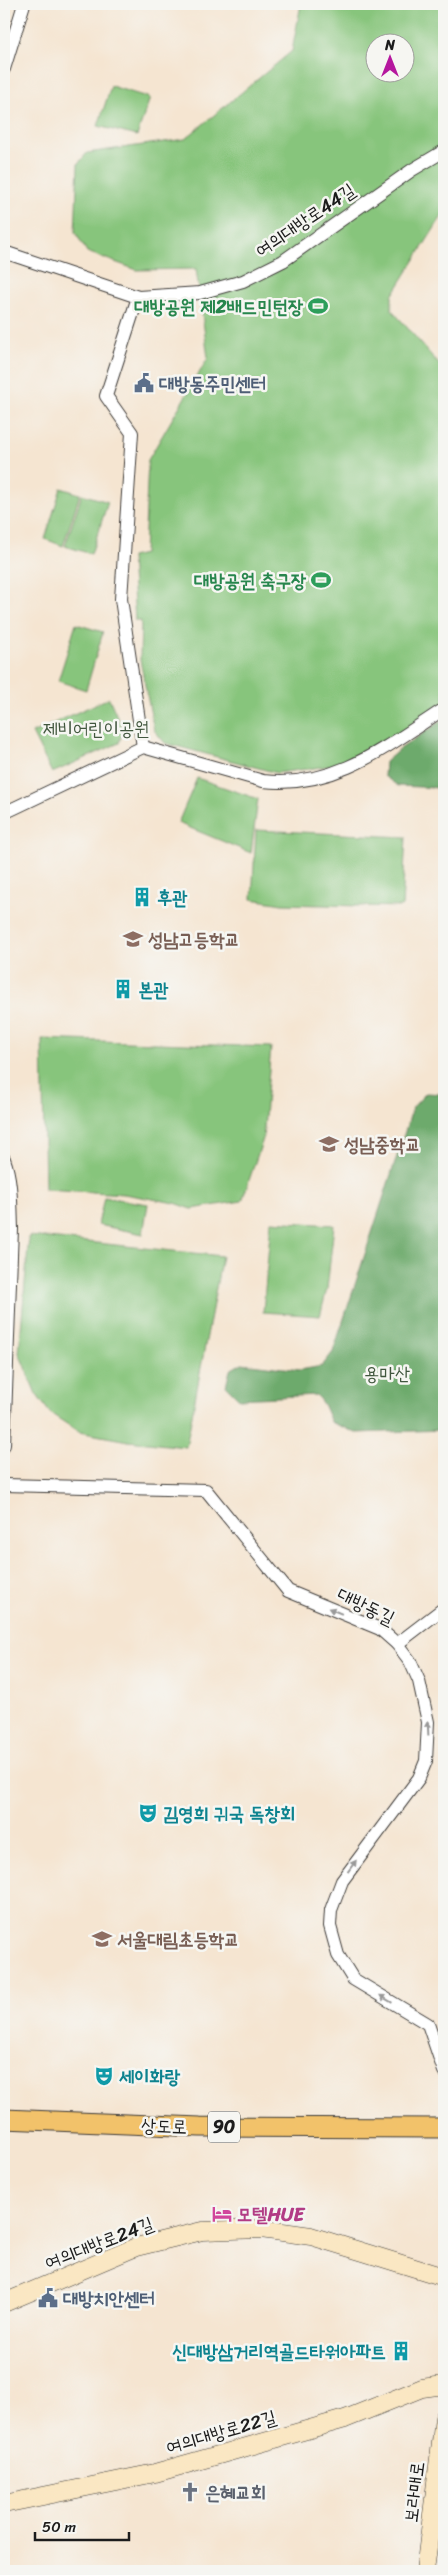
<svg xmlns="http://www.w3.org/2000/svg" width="448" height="2575" font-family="Sriracha,'Poor Story',sans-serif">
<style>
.green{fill:#87c57c;stroke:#52704c;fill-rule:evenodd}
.forest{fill:#6daa6c;stroke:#446344}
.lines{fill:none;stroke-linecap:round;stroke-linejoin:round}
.street-casing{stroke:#3d3a37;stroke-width:14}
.secondary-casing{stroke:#3d3a37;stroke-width:19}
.primary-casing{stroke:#3d3a37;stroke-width:21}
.street{stroke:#fff;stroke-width:12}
.secondary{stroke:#fae7c3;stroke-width:18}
.primary{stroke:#f2c26a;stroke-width:19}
.oneway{fill:#999}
.labels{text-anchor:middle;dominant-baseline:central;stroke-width:5;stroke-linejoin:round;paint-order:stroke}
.shield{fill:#f6f6f2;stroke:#5d5d5c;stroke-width:1}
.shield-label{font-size:18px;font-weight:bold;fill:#1c1c1c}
.street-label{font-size:19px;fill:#1c1c1c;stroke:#f6f6f2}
.leisure-label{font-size:19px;font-weight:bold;fill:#27864d;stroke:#f6f6f2;text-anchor:end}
.service-label{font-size:19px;font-weight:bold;fill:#4e5e75;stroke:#f6f6f2;text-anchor:start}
.park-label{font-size:19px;fill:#41573e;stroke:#f6f6f2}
.culture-label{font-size:19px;font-weight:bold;fill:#0d838f;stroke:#f6f6f2;text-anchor:start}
.education-label{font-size:19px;font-weight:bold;fill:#785e54;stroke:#f6f6f2;text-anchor:start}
.hotel-label{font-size:19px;font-weight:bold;fill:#b23c85;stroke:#f6f6f2;text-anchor:start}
.worship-label{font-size:19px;font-weight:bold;fill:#5b616d;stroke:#f6f6f2;text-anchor:start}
</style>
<rect width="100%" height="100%" fill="#f6f6f2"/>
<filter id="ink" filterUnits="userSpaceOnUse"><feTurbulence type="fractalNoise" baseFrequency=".02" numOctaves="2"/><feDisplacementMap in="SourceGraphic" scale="10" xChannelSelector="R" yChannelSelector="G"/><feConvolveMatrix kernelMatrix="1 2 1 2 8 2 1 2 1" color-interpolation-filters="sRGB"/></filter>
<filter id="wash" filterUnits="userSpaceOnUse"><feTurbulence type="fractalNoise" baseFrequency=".0096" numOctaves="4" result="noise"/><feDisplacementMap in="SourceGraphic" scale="20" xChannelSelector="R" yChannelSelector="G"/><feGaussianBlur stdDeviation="1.12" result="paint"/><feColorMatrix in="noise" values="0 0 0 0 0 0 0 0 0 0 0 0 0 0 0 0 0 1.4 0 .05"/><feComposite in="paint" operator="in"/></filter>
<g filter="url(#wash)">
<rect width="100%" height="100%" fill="#f5e5d1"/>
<g class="green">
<path d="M301 4H444V213L392 296V310L444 370V702L385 743 329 766 277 773 165 743 154 730 140 660 141 621H135L131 557 144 554 148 460 208 358 196 269 137 270 87 252 75 232 78 164 87 153 185 139 292 51ZM376 42H406V72H376Z"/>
<polygon points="111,86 150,98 137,136 98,126"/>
<polygon points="61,488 80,494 63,546 45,539"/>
<polygon points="82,494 108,502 91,554 65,546"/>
<polygon points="76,624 103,632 86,690 58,681"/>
<polygon points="109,698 123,730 119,743 52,773 32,733"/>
<polygon points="197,778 258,799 251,853 178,823"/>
<polygon points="256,830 406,837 402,907 282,904 252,899"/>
<polygon points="42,1039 271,1047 263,1139 242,1201 192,1209 175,1203 124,1194 45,1189"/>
<polygon points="104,1197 148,1204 143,1234 98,1225"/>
<polygon points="271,1221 334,1225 327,1289 320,1316 263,1312"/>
<polygon points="29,1236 222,1256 186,1447 128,1441 79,1432 50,1413 36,1394 19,1353"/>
</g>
<g class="forest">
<polygon points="444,719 444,790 441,788 398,786 384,776 385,762 400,749"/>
<polygon points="426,1093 444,1094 444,1430 356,1433 331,1422 323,1404 316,1395 239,1399 226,1386 230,1370 242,1363 300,1370 322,1366 333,1352 413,1107"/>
</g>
</g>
<g filter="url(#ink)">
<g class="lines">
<defs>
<g id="street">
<polyline points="4,69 24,4"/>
<polyline points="4,252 138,297 200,293 243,281 283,261 412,170 444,151"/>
<polyline points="138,297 106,396 132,433 121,599 143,747"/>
<path d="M4 813 143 747 263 781C335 789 387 746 444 709"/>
<path d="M4 1159C12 1181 11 1205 12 1229L4 1445"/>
<polyline points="4,1485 206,1490 288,1591 380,1629 397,1644 410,1661 419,1681 428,1722 426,1761 419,1778 342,1881 331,1910 330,1926 338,1955 353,1979 428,2024 444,2071"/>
<polyline points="397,1644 444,1608"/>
</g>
<g id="secondary">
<polyline points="4,2303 136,2247 202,2231 261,2229 311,2236 444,2277"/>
<polyline points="4,2504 155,2473 345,2419 422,2388 444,2385"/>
<polyline points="425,2571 444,2418"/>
</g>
<polyline id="primary" points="4,2119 200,2127 444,2128"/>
</defs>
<use href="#street" class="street-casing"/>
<use href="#secondary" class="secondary-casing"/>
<use href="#primary" class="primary-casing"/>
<use href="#street" class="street"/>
<use href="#secondary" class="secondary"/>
<use href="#primary" class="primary"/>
</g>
<defs><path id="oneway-solid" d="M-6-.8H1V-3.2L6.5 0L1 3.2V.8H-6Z" transform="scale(1.25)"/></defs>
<g class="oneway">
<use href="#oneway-solid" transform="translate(335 1611) rotate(-157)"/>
<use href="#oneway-solid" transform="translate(428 1728) rotate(-93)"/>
<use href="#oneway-solid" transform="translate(352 1866) rotate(-54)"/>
<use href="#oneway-solid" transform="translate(386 1999) rotate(-149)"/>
</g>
</g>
<defs>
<symbol id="stadium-bare" viewBox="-9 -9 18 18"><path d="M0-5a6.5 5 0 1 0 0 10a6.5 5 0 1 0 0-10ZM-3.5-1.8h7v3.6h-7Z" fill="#2e9e5b" stroke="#f6f6f2" stroke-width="2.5" paint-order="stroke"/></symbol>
<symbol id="civic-bare" viewBox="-9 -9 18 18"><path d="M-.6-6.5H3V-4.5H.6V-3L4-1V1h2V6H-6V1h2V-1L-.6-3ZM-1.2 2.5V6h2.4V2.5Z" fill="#5c6f8a" stroke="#f6f6f2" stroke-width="2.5" paint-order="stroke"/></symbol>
<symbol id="building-bare" viewBox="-9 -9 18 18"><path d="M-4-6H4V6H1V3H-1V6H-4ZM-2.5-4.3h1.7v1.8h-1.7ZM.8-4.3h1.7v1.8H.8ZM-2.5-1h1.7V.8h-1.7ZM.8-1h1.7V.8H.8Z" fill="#0f9aa8" stroke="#f6f6f2" stroke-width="2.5" paint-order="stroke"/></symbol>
<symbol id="school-bare" viewBox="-9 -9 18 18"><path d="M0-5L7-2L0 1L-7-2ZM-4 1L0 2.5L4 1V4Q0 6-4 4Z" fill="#8d6e63" stroke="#f6f6f2" stroke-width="2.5" paint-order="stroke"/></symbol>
<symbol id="theatre-bare" viewBox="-9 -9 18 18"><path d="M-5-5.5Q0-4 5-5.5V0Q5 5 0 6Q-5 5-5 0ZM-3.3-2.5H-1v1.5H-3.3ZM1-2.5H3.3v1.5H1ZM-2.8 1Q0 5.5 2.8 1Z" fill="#0f9aa8" stroke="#f6f6f2" stroke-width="2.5" paint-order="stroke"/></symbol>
<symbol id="hotel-bare" viewBox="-9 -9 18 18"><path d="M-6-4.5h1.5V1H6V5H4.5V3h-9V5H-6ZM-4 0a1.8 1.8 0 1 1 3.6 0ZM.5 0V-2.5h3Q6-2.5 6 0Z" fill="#d1479c" stroke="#f6f6f2" stroke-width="2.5" paint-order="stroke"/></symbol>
<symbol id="church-bare" viewBox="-9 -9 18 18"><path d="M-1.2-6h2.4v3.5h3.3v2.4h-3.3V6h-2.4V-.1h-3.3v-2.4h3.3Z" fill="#6b7280" stroke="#f6f6f2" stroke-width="2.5" paint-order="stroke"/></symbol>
</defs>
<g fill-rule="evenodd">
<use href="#stadium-bare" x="304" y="292" width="28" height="28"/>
<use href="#civic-bare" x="130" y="369" width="28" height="28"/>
<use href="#stadium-bare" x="307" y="566" width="28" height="28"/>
<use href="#building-bare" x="128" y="883" width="28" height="28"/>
<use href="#school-bare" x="119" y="925" width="28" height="28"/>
<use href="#building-bare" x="109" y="975" width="28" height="28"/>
<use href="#school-bare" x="315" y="1130" width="28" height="28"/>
<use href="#theatre-bare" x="134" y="1799" width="28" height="28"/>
<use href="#school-bare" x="88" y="1925" width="28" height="28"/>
<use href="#theatre-bare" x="90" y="2062" width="28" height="28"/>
<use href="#hotel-bare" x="208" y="2200" width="28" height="28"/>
<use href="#civic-bare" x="34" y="2284" width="28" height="28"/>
<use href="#building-bare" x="387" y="2337" width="28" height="28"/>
<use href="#church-bare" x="176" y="2478" width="28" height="28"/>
</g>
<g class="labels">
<rect class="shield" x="208" y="2111.5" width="32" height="31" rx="4"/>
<g class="shield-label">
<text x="224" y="2127">90</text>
</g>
<g class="street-label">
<text transform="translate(305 220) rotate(-34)">여의대방로44길</text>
<text transform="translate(366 1606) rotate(26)">대방동길</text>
<text transform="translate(164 2126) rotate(2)">상도로</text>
<text transform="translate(99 2243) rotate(-21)">여의대방로24길</text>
<text transform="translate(221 2432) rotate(-16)">여의대방로22길</text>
<text transform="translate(414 2492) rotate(-83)">보라매로</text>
</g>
<g class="leisure-label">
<text x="303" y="306">대방공원 제2배드민턴장</text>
<text x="306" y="580">대방공원 축구장</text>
</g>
<g class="service-label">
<text x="159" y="383">대방동주민센터</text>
<text x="63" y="2298">대방치안센터</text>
</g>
<g class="park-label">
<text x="96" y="728">제비어린이공원</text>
<text x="387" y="1373">용마산</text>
</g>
<g class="culture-label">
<text x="157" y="897">후관</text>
<text x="138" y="989">본관</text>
<text x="163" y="1813">김영희 귀국 독창회</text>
<text x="119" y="2076">세이화랑</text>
<text x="386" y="2351" text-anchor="end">신대방삼거리역골드타워아파트</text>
</g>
<g class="education-label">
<text x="148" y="939">성남고등학교</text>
<text x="344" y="1144">성남중학교</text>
<text x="117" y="1939">서울대림초등학교</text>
</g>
<g class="hotel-label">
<text x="237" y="2214">모텔HUE</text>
</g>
<g class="worship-label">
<text x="205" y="2492">은혜교회</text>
</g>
</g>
<rect width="448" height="2575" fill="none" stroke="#f6f6f2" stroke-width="20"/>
<g transform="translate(390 58)"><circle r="24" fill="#f6f6f2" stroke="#9f9f9c"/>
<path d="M0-4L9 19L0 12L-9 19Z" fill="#b5179e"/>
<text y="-8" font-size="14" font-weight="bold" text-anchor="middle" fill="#1c1c1c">N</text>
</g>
<path d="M35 2532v8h94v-8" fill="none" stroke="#1c1c1c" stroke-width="2.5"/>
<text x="42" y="2532" font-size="15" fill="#1c1c1c" stroke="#f6f6f2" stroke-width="4" paint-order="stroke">50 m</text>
</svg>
